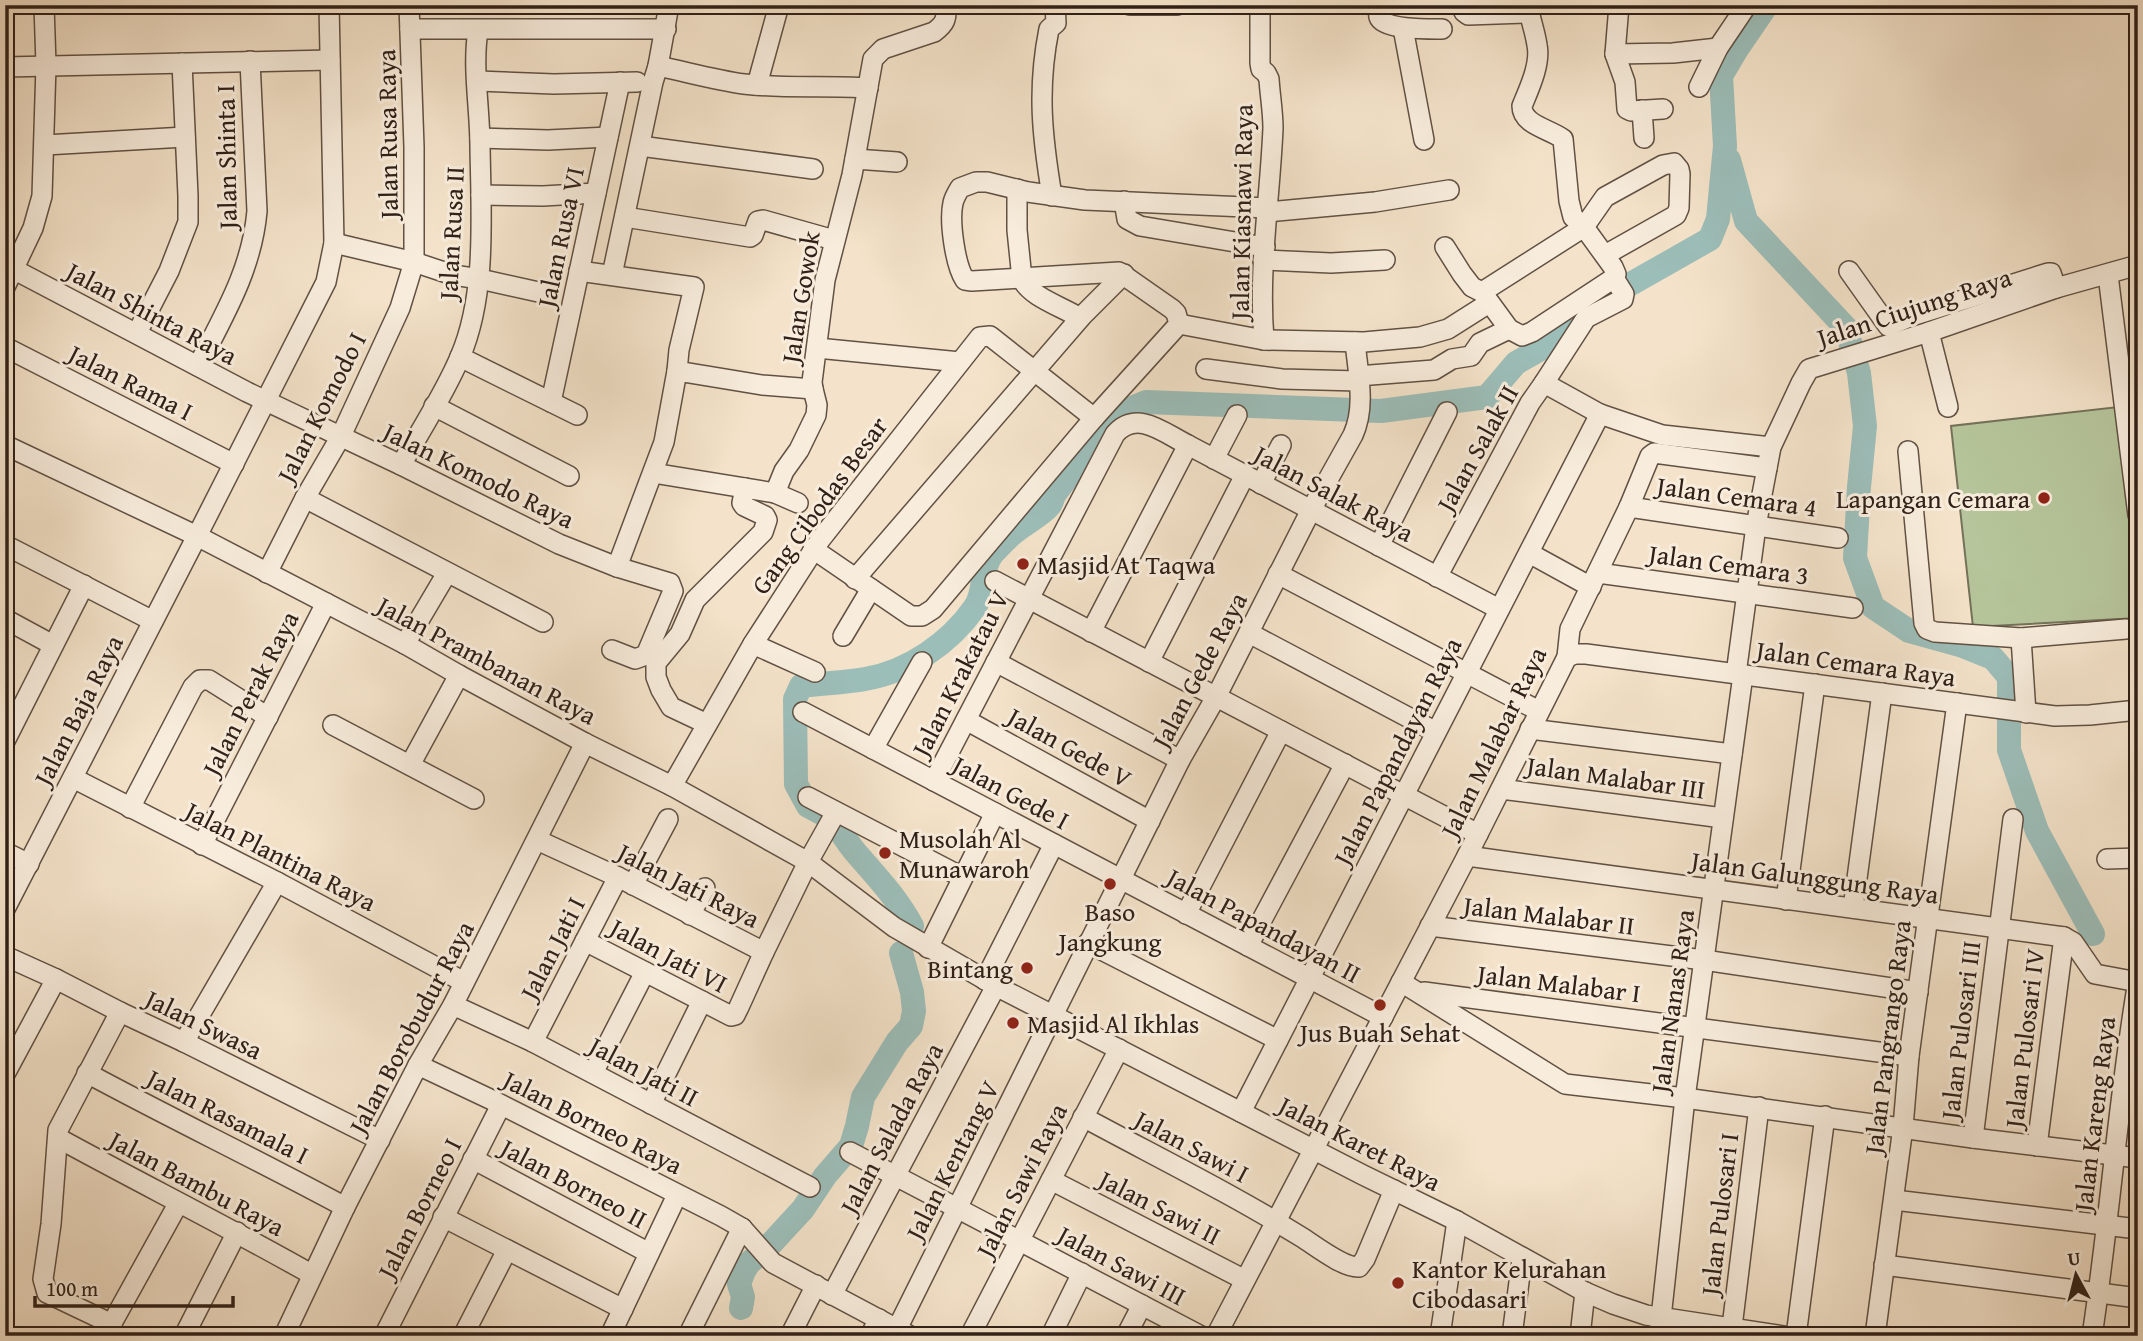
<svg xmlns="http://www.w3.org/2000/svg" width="2143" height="1341" font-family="'Gentium Book Plus',serif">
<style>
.pitch{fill:#b6c59b;stroke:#73725a;stroke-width:2}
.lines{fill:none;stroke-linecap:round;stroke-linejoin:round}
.river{stroke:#9cbeb9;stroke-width:24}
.minor-casing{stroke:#615144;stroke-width:22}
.minor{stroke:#f8eddd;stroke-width:19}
.poi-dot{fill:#8f2418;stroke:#f8eddd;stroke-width:2.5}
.labels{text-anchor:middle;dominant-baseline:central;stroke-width:6;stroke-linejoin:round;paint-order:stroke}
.street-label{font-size:26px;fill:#302018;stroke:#f8eddd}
.poi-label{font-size:26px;fill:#302018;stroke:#f8eddd;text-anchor:start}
</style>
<rect width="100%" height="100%" fill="#f4e3ca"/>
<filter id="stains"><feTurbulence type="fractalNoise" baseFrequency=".00286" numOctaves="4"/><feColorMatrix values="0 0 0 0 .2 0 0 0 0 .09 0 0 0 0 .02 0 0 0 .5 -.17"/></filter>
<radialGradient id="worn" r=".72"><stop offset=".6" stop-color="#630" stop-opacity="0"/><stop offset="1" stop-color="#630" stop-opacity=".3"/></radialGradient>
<polygon class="pitch" points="2118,407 2138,570 2138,618 1973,627 1951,426"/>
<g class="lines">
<g class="river">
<polyline points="1729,160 1746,221 1846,328 1859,373 1865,426 1859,487 1855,558 1873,607 1909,631 1963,646 1993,658 2009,677 2009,750 2037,831 2093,934"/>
<path d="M821 813 808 806 796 784 795 699 801 686C822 683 844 683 865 679 908 672 950 643 975 607 986 591 979 571 993 553 1000 546 1008 537 1016 531 1027 522 1042 515 1050 505 1052 502 1053 498 1054 495L1107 425 1122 412 1146 402 1381 411 1487 397 1516 363 1562 337 1583 311 1710 239 1718 219 1725 146 1721 76 1737 49 1767 5"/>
<path d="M833 823C842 832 848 844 857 854 877 877 897 898 912 926"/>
<polyline points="741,1308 743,1297 739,1284 744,1271 749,1263 767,1248 803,1209 825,1176 851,1146 857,1126 863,1097 897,1042 911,1026 914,1011 912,992 901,953"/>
</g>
<defs>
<g id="minor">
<polyline points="1130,5 1177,5"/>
<path d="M1260 5V63L1261 69 1266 73 1269 79C1270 95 1273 112 1273 128 1270 199 1258 269 1264 340"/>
<path d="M1379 5C1379 9 1378 14 1379 17 1383 30 1430 29 1442 29"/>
<polyline points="1461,5 1464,12 1468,15 1529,13"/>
<polyline points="1619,5 1615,54 1625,82 1627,109 1631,111 1663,109"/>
<polyline points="1403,28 1424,140"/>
<polyline points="410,29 666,29"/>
<polyline points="1615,54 1673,53 1718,48"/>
<path d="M658 66C687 72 715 80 744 84 785 89 827 85 868 88"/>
<polyline points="5,67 330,60"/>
<polyline points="478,81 554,84 637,82"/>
<polyline points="757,85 779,5"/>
<polyline points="1699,87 1718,48 1747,5"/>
<polyline points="1642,110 1644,138"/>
<polyline points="480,138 548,140 608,137"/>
<polyline points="45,145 185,137"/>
<polyline points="640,146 813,169"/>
<polyline points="855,159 897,162"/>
<path d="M1017 189V230L1022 279C1030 297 1063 307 1080 318"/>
<polyline points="481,195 543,196 596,193"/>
<path d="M1052 196C1042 136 1037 89 1049 29L1056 23 1055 5"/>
<polyline points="1124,201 1127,219 1140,226 1265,247"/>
<polyline points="1268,212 1375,202 1449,190"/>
<polyline points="625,217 750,237 753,235 758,221 763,220 834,240"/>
<polyline points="334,243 414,262 453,275 480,279 543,293"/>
<path d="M1445 247 1462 274 1472 287 1482 292 1509 329 1522 336 1532 332 1614 278 1616 274 1613 267 1584 227 1573 217 1569 201 1563 139C1550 129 1522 125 1522 106 1529 89 1541 64 1537 45 1535 31 1530 19 1528 5"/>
<polyline points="1263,260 1331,263 1385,260"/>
<polyline points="15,270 247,392 401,465 559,544 617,567 670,583 673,591 646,655 635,659 612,650"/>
<polyline points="579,271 694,287 679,350 677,371"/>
<polyline points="1849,271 1888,326 1912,316 2048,273 2051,273 2056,288"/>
<polyline points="612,275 653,82 658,66 669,5"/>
<polyline points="2108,275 2138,515"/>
<polyline points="1614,278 1624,294 1623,299 1586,318 1544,383 1600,414 1662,435 1771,447"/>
<polyline points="5,287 33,228 42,196 46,65 44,5"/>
<polyline points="1482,292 1584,227 1605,197 1663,165 1674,163 1679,169 1680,174 1679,208 1676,215 1605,255"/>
<polyline points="1179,324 1264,340 1364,342 1420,337 1448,329 1489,303"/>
<polyline points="1929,332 1948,407"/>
<polyline points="137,333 169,271 188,222 188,196 182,63"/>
<polyline points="5,347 234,464"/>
<polyline points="817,348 960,362"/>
<polyline points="460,357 577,415"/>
<path d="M198 366C224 315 252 269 257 211L250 61"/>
<polyline points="1206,369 1282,379 1358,381"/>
<polyline points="1358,376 1434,370 1452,359 1471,356 1480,343 1509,329"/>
<polyline points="551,402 620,82"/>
<polyline points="434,406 569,476"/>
<polyline points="5,445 197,536 405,644 459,675 585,743 672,786 808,862 894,927 996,986 1363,1175 1457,1221 1585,1292 1613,1304 1646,1315 1784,1336"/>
<polyline points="1908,451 1924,623 1927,629 1935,632 2021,638 2126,629"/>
<polyline points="1214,459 1237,415"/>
<path d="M401 465C420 431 445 393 460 357 487 295 481 214 480 147 480 108 472 68 478 30"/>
<polyline points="653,473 775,493 798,503"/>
<polyline points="1261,484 1281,445"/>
<polyline points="775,493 784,471 799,450 816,415 817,405 813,389"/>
<polyline points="305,498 543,622"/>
<polyline points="1629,507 1838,538"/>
<polyline points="5,545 153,621"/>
<polyline points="1379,546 1447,412"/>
<path d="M813 549 911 616H922L933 609 1094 418 1179 324 1176 313 1172 309 1119 272 972 281 965 280C955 265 949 221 953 203 954 198 957 193 960 188L976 182H987L1028 192 1085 200 1268 208"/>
<polyline points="1529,553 1591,587"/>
<path d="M617 567 664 442 677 371 762 385 813 389 812 382 825 280 852 175 873 59 883 49 934 32C945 24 947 19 946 5"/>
<polyline points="267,573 305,498 341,436 400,308 414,262 414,147 409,5"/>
<polyline points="1598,573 1853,608"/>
<polyline points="1278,574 1539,711"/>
<polyline points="1437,577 1530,403 1544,383"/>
<polyline points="855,579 1082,316 1124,274"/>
<polyline points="995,581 1478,834"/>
<polyline points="5,619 53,645"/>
<polyline points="1091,632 1188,445"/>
<polyline points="1249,633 1436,732"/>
<polyline points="843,636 871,589"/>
<polyline points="2021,638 2026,713"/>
<polyline points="405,644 447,573"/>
<polyline points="753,644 815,672"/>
<polyline points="1567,657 1575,654 1586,654 2055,716 2090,715 2138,710"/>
<polyline points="996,662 1180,760"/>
<polyline points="1149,662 1245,475"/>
<polyline points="1736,674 1756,526 1771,447 1801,383 1809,369 1929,332 2056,288 2138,265"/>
<polyline points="803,712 1383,1017"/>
<polyline points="966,720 1150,821"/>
<polyline points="707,724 671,707 661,690 656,677 656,663 680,634 695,600 763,532 767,520 765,516 744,506 742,503 745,488"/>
<polyline points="333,725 474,799"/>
<polyline points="1530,729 1732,754"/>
<polyline points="5,741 84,585"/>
<polyline points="873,749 922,662"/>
<polyline points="410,765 459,675"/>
<polyline points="73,778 277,882 464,982"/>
<path d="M934 781 1115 434C1137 409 1164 433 1188 445L1499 609"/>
<polyline points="672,786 753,644 820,540 980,337 990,336 1094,418"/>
<polyline points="1501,789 1723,818"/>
<polyline points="808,797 962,877"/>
<polyline points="130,808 193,687 200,680 209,680 268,717"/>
<polyline points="537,840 618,877 764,952 808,862 836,812"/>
<polyline points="202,845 326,603"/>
<polyline points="5,852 29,864"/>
<polyline points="1467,856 2064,937 2073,942 2095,974 2138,982"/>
<polyline points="2107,859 2138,858"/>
<polyline points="633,885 668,819"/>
<polyline points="1786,900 1815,684"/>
<polyline points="1853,908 1882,693"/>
<polyline points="5,909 197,536 326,282 334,243 329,5"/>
<polyline points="1186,914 1281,731"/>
<polyline points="690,915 705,888"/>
<polyline points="1430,926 1704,960 1918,992"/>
<polyline points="585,941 731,1016 735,1015 739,1007 764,952"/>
<polyline points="1088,943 1278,1040"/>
<polyline points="1248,946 1345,764"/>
<polyline points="928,948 995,813"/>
<polyline points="5,956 56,979 120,1012 184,1042 380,1140"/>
<polyline points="985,980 1054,844"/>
<polyline points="1401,982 1565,1084 1685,1098 1973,1138 2138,1158"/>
<polyline points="1424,992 1909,1056"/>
<polyline points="453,1005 533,1042 810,1187"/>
<polyline points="184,1042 277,882"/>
<polyline points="533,1042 618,877"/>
<polyline points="418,1065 492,1100 721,1216 742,1228 773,1263 910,1336"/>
<path d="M87 1073C172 1119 260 1161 345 1207"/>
<polyline points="593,1073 645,972"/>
<polyline points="5,1074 56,979"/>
<polyline points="651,1104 702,1001"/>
<polyline points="1241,1112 1600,414"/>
<path d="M1083 1117C1157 1157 1232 1194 1303 1238 1317 1247 1344 1268 1359 1267L1365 1259 1394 1190"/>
<path d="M58 1138C142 1184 228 1227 311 1274"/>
<polyline points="1973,1138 2013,819"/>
<polyline points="2037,1146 2064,937"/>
<polyline points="850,1152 1201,1336"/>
<polyline points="473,1159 649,1253"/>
<polyline points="1051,1180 1245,1280"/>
<polyline points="1894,1200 2138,1229"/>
<polyline points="443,1217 623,1309"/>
<polyline points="1884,1265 2138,1298"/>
<polyline points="832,1295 996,986"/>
<polyline points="112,1324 47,1293 43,1279 51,1224 58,1130 120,1012"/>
<polyline points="1732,1327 1759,1107"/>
<path d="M897 1329 1180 760 1216 697 1311 510 1353 435C1366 407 1358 373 1355 342"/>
<polyline points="106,1334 178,1204"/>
<polyline points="184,1336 237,1232"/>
<polyline points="284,1336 345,1207 418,1065 453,1005 585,743"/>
<polyline points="384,1336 501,1105"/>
<polyline points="463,1336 507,1250"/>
<polyline points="610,1336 677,1195"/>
<polyline points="688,1336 742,1228"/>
<polyline points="790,1336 816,1285"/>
<polyline points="870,1336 879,1319"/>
<polyline points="970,1336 1119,1049"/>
<polyline points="1051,1336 1082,1273"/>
<polyline points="1126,1336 1142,1305"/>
<polyline points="1216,1336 1467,856 1567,657 1570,629 1629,507 1650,456 1654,453 1767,468"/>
<polyline points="1440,1336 1457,1221"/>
<polyline points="1512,1336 1522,1259"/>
<polyline points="1580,1336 1585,1292"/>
<polyline points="1659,1336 1685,1098 1743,675"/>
<polyline points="1796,1336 1825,1116"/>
<polyline points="1875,1336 1903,1127 1909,1056 1957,703"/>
<path d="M2092 1336C2110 1218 2118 1099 2138 981"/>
</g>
</defs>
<use href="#minor" class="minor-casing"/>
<use href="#minor" class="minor"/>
</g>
<g class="poi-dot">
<circle cx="2044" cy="498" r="7"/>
<circle cx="1023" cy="564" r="7"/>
<circle cx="885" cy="853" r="7"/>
<circle cx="1110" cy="884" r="7"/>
<circle cx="1027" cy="968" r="7"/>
<circle cx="1380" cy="1005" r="7"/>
<circle cx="1013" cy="1023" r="7"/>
<circle cx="1398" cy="1283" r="7"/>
</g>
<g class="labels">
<g class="street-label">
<text transform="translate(387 134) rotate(-91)">Jalan Rusa Raya</text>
<text transform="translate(226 157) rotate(-91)">Jalan Shinta I</text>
<text transform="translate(1241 212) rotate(-89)">Jalan Kiasnawi Raya</text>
<text transform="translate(451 233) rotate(-87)">Jalan Rusa II</text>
<text transform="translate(560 237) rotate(-78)">Jalan Rusa VI</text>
<text transform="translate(800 297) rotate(-81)">Jalan Gowok</text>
<text transform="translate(1914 307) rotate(-18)">Jalan Ciujung Raya</text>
<text transform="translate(152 313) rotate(28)">Jalan Shinta Raya</text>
<text transform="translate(131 382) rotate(27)">Jalan Rama I</text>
<text transform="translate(321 407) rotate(-63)">Jalan Komodo I</text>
<text transform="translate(1477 448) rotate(-61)">Jalan Salak II</text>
<text transform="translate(479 475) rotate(26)">Jalan Komodo Raya</text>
<text transform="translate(1334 493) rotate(28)">Jalan Salak Raya</text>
<text transform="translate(1737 496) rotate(8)">Jalan Cemara 4</text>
<text transform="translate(819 505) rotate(-54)">Gang Cibodas Besar</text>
<text transform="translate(1729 564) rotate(8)">Jalan Cemara 3</text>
<text transform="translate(487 660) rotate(28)">Jalan Prambanan Raya</text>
<text transform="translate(1856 663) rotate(8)">Jalan Cemara Raya</text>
<text transform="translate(1199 670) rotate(-62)">Jalan Gede Raya</text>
<text transform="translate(960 673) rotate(-63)">Jalan Krakatau V</text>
<text transform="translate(250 693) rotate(-63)">Jalan Perak Raya</text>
<text transform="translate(78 710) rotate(-63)">Jalan Baja Raya</text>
<text transform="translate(1493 742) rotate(-64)">Jalan Malabar Raya</text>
<text transform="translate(1070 747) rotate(29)">Jalan Gede V</text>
<text transform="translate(1397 751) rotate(-63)">Jalan Papandayan Raya</text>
<text transform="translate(1616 777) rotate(8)">Jalan Malabar III</text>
<text transform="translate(1011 792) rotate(28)">Jalan Gede I</text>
<text transform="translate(281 856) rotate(27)">Jalan Plantina Raya</text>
<text transform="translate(1815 877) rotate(8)">Jalan Galunggung Raya</text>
<text transform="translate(689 885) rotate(27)">Jalan Jati Raya</text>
<text transform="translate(1549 915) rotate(7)">Jalan Malabar II</text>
<text transform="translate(1264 925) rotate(28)">Jalan Papandayan II</text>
<text transform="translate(552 948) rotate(-63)">Jalan Jati I</text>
<text transform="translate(669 955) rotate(28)">Jalan Jati VI</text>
<text transform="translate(1559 983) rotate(7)">Jalan Malabar I</text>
<text transform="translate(1672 1001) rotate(-82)">Jalan Nanas Raya</text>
<text transform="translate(204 1024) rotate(26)">Jalan Swasa</text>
<text transform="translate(411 1027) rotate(-62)">Jalan Borobudur Raya</text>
<text transform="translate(1960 1030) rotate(-83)">Jalan Pulosari III</text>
<text transform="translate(1887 1037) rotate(-83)">Jalan Pangrango Raya</text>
<text transform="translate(2024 1038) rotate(-83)">Jalan Pulosari IV</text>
<text transform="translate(644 1071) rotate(28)">Jalan Jati II</text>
<text transform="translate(2094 1114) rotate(-83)">Jalan Kareng Raya</text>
<text transform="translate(228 1116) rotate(27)">Jalan Rasamala I</text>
<text transform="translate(593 1122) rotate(27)">Jalan Borneo Raya</text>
<text transform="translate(891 1128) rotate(-62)">Jalan Salada Raya</text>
<text transform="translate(1360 1143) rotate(27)">Jalan Karet Raya</text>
<text transform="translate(1192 1146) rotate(28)">Jalan Sawi I</text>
<text transform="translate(952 1160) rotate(-63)">Jalan Kentang V</text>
<text transform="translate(1021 1180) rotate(-63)">Jalan Sawi Raya</text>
<text transform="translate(197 1183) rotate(28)">Jalan Bambu Raya</text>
<text transform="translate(574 1183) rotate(28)">Jalan Borneo II</text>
<text transform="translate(1160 1207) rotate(27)">Jalan Sawi II</text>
<text transform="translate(419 1208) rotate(-63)">Jalan Borneo I</text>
<text transform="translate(1719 1214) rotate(-83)">Jalan Pulosari I</text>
<text transform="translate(1122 1265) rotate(28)">Jalan Sawi III</text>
</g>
<g class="poi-label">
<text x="2030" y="498" text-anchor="end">Lapangan Cemara</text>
<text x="1037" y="564">Masjid At Taqwa</text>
<text x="899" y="838">Musolah Al<tspan x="899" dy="30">Munawaroh</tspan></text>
<text x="1110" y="911" text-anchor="middle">Baso<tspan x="1110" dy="30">Jangkung</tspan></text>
<text x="1013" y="968" text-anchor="end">Bintang</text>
<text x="1027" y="1023">Masjid Al Ikhlas</text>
<text x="1380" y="1032" text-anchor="middle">Jus Buah Sehat</text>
<text x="1412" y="1268">Kantor Kelurahan<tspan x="1412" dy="30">Cibodasari</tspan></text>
</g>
</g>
<rect width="2143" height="1341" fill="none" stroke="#f4e3ca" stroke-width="28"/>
<rect x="7" y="7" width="2129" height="1327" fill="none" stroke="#302018" stroke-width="3.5"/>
<rect x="14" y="14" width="2115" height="1313" fill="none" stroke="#302018" stroke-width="2"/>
<g transform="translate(2076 1275) rotate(353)" stroke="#f8eddd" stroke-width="5" paint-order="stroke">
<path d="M0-5L12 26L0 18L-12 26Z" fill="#302018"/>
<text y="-10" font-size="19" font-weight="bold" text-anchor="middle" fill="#302018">U</text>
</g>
<path d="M35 1296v10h198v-10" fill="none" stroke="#302018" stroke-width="3.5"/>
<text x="46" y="1296" font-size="21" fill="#302018" stroke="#f8eddd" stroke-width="5" paint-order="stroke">100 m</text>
<rect width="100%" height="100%" filter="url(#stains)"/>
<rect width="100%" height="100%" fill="url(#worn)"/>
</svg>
